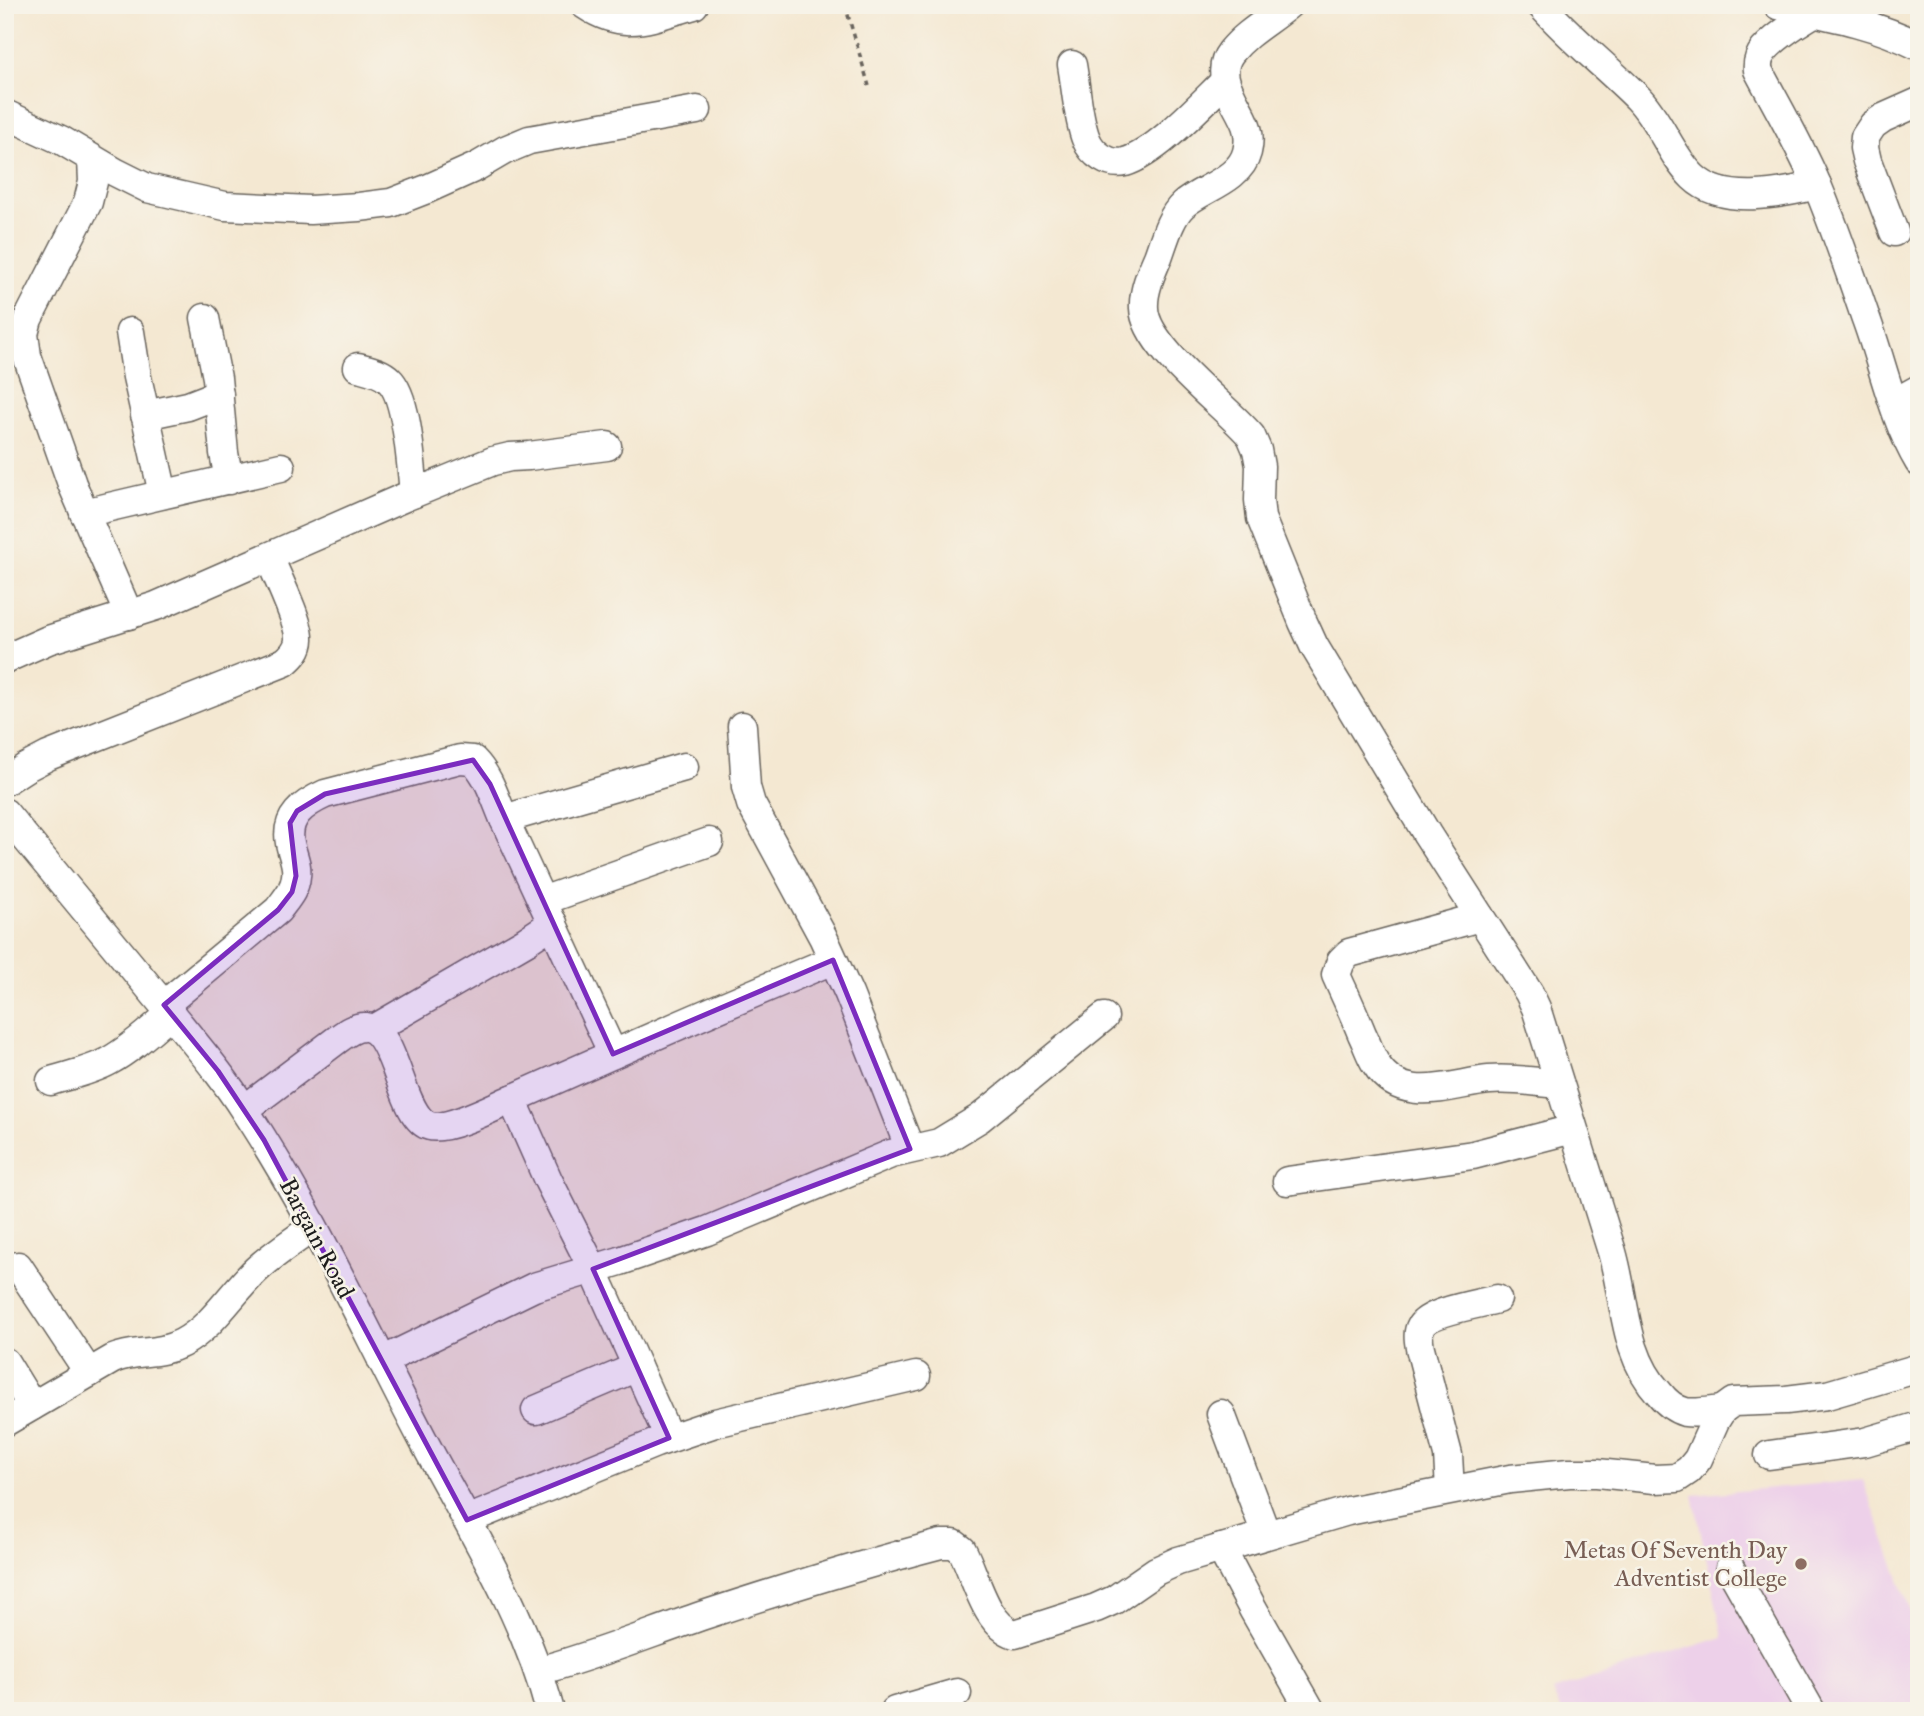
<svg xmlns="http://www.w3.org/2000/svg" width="1924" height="1716" font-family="'IM FELL Great Primer',serif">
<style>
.built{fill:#edd0e9}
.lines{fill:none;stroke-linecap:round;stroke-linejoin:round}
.minor-casing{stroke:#68635c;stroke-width:31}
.path{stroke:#68635c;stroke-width:3.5;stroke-dasharray:5 5;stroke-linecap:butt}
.minor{stroke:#fff;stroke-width:28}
.marked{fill:#7b2cbf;fill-opacity:0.2;stroke:#7b2cbf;stroke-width:5;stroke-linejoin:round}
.education-dot{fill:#8d6e63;stroke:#f7f3e8;stroke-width:2.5}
.labels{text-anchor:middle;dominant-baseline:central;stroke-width:5;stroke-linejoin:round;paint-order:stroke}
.street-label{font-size:24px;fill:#1c1c1c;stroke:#f7f3e8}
.education-label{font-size:24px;fill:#785e54;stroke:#f7f3e8;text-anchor:end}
</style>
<rect width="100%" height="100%" fill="#f7f3e8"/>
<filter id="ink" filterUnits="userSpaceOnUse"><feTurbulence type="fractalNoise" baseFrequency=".0143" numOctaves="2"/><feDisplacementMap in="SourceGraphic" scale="14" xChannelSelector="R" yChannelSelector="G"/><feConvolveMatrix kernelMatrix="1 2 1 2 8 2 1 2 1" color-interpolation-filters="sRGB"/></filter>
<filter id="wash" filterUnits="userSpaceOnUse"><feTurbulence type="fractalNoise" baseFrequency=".00686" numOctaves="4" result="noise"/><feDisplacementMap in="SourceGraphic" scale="28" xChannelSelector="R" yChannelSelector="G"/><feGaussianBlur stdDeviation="1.57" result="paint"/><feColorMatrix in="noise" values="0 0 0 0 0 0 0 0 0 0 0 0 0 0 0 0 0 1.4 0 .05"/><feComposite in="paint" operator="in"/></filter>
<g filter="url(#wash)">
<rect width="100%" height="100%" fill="#f4e8d2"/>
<polygon class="built" points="1863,1480 1919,1634 1919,1711 1561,1711 1552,1691 1723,1637 1693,1495"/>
</g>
<g filter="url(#ink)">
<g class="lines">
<defs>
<g id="minor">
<path d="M585 5C625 32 651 17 694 5"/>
<path d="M1288 5C1269 21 1247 32 1231 52 1212 76 1238 103 1246 125 1249 133 1249 144 1247 152 1240 180 1202 188 1183 205 1170 217 1164 241 1158 257 1151 273 1143 291 1144 308 1145 347 1225 405 1251 436L1257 450 1260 466 1259 500 1261 518 1303 622 1314 646 1427 834 1529 993 1536 1008 1612 1252C1626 1300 1623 1354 1659 1393 1666 1402 1674 1409 1685 1412 1696 1414 1711 1411 1722 1410"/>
<path d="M1541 5C1571 39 1606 66 1638 98 1661 122 1671 156 1693 177 1723 206 1781 194 1817 185"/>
<path d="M1778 5C1827 15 1874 23 1919 46"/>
<path d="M1828 5C1809 15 1778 34 1764 50 1759 56 1757 62 1758 70 1778 108 1800 145 1817 185 1835 228 1850 272 1865 316 1883 364 1893 418 1919 462"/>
<path d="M1072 65C1076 87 1078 119 1086 139 1092 154 1109 166 1125 162 1156 153 1201 104 1225 81"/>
<polyline points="5,114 61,140 115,172 147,188 225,206 310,210 359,207 391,203 427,189 476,167 505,150 529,140 697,110"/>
<polyline points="92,159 93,182 88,202 28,319 24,334 27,356 72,484 129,615"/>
<polyline points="1894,232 1867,161 1864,148 1865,137 1873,125 1883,118 1919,102"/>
<polyline points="205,318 217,378 224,453 229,480"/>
<polyline points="130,332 137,377 163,494"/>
<path d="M358 367C369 370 381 372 389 380 408 397 411 467 414 493"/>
<polyline points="1894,403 1919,389"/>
<polyline points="145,415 188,406 219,394"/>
<polyline points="84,513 281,467"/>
<polyline points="5,659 48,640 156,606 405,497 493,461 510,457 529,456 607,446"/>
<polyline points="742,726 746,787 751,804 823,937 849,994 910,1149"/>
<path d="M5 781 25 768 48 756 285 662C292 656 299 649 299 639 300 623 276 574 269 557"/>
<path d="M5 813C60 880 116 947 171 1014 197 1046 223 1076 245 1111 313 1214 364 1328 422 1438 469 1527 524 1612 550 1711"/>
<polyline points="504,819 684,767"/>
<polyline points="542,901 709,842"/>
<path d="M1480 917 1349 953 1341 961 1336 975C1345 995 1354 1014 1362 1034 1367 1044 1370 1055 1376 1064 1402 1106 1451 1084 1489 1080 1513 1078 1536 1082 1559 1084"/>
<path d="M164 1005 278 910C286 899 295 890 296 876 298 865 292 854 290 843 285 817 303 804 325 794L460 759 473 760C489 776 495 798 504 819L613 1054"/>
<polyline points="374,1029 526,941 553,923"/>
<path d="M51 1081C70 1075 91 1071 109 1061 131 1049 151 1030 171 1013"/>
<polyline points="512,1099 548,1180 593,1269 669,1438"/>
<path d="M245 1109 338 1039C346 1033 356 1026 366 1027 397 1030 400 1118 430 1126 447 1131 494 1107 510 1100 617 1052 724 1005 833 960"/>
<polyline points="1287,1181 1473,1155 1573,1129"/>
<polyline points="18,1266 89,1373"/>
<polyline points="382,1361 534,1287 620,1261 707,1231 891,1154 939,1143 980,1118 1104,1017"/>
<polyline points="5,1362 32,1406"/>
<polyline points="536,1410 637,1367"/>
<polyline points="1221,1414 1266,1534"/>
<path d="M5 1422 113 1359C137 1349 157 1356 182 1343 213 1326 231 1294 256 1270 273 1254 294 1241 313 1227"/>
<polyline points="1769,1455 1865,1442 1919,1426"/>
<path d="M1450 1490 1448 1455 1420 1348C1419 1341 1417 1333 1421 1326 1430 1311 1480 1304 1497 1299"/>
<polyline points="467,1520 656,1443 715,1423 916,1376"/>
<polyline points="1221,1548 1253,1609 1311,1711"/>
<polyline points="1730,1568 1811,1711"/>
<path d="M538 1671C594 1656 646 1635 701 1616 780 1590 860 1565 941 1544H954L962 1550C976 1576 985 1625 1015 1634L1096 1608 1114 1600 1156 1571 1178 1561 1348 1511 1510 1479 1569 1473H1597L1655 1479 1677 1478 1689 1470 1698 1459 1715 1421 1722 1410 1733 1402 1786 1400 1827 1395 1919 1368"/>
<polyline points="895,1711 957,1693"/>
</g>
</defs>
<use href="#minor" class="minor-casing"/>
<polyline class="path" points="845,5 869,86"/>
<use href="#minor" class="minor"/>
</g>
</g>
<path class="marked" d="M473 760 490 784 613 1054 833 960 910 1149 593 1269 669 1438 467 1520 264 1140 218 1071 164 1005 278 910 292 892 296 876 290 823 297 811 325 794Z"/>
<circle class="education-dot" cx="1801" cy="1564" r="7"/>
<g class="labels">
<g class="street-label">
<text transform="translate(317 1238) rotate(62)">Bargain Road</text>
</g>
<g class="education-label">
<text x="1787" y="1550">Metas Of Seventh Day<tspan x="1787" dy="28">Adventist College</tspan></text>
</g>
</g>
<rect width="1924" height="1716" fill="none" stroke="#f7f3e8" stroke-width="28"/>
</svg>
